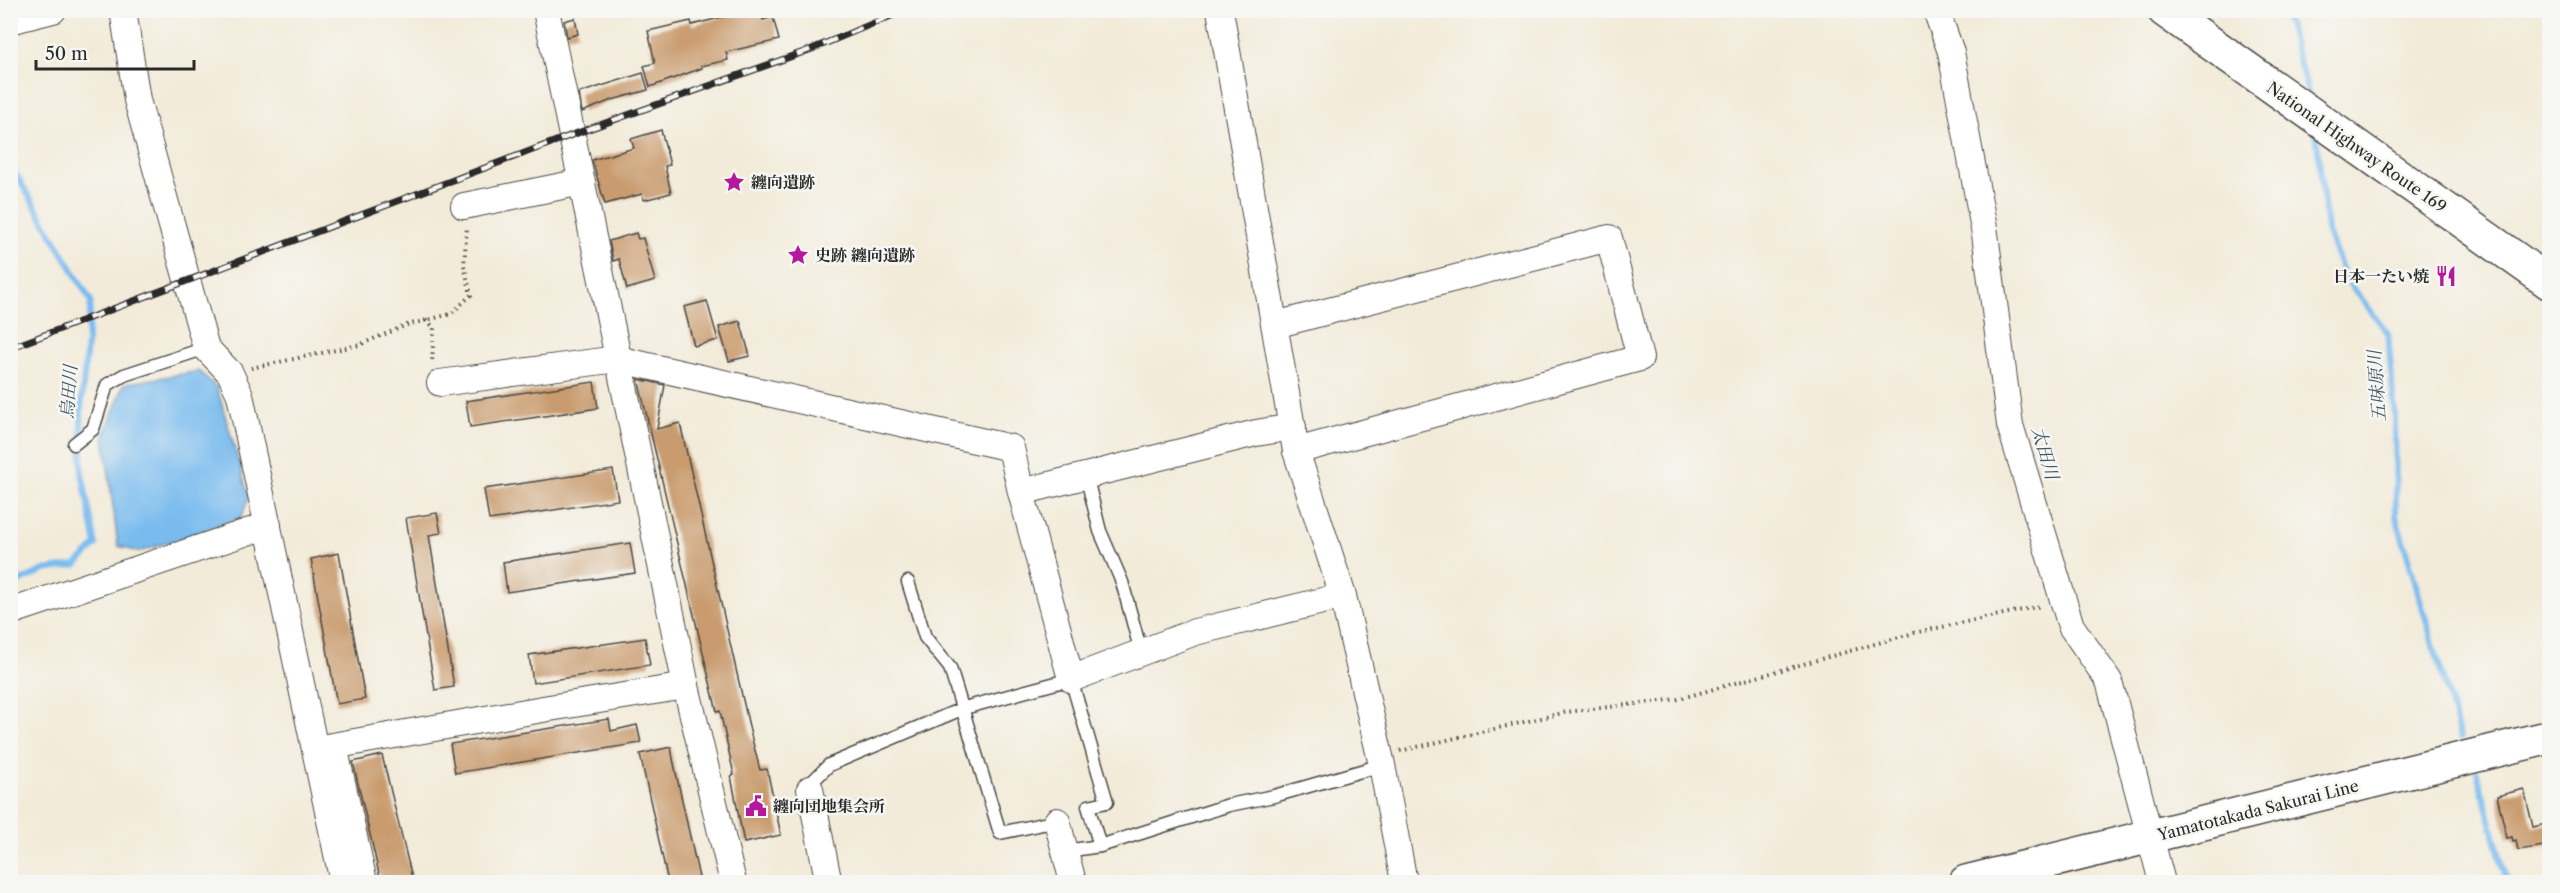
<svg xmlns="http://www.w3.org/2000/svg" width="2560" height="893" font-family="'Libre Caslon Text','Noto Serif JP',serif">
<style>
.water{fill:#79bbef;stroke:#52738d;stroke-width:1.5}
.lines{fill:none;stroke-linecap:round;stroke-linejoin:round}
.stream{stroke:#79bbef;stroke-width:6}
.building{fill:#c99b6e}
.lane-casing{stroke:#494845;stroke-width:15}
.street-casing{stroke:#494845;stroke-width:28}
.primary-casing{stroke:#494845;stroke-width:36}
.highway-casing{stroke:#494845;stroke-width:36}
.path{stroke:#494845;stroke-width:4;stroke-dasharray:1.5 4.5;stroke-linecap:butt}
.lane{stroke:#fff;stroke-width:12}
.street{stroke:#fff;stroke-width:26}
.primary{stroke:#fff;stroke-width:33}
.highway{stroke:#fff;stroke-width:33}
.rail-casing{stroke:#2b2b2b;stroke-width:7}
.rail{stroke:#f6f6f2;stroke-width:4.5;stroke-dasharray:14;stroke-linecap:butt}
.labels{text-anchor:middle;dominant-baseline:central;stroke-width:5;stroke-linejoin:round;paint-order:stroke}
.street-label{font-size:16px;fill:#2b2b2b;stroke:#f6f6f2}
.poi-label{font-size:16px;font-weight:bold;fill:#2b2b2b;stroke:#f6f6f2;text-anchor:start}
.water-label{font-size:18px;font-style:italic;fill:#425666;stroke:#f6f6f2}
</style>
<rect width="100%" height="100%" fill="#f6f6f2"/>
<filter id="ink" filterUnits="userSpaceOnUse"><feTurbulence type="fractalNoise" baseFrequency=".0167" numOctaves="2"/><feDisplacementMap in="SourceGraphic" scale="12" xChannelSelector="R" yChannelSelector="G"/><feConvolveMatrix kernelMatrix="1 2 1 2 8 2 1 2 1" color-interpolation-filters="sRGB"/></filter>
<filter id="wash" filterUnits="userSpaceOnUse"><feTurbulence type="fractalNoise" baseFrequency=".008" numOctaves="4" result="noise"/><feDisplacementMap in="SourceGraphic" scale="24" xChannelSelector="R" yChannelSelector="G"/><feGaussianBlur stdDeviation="1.35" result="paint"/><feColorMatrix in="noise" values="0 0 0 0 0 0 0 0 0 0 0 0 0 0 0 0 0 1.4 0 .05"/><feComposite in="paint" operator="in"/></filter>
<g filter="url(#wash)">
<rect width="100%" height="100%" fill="#f3ebd9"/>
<polygon class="water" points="199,371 217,388 249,497 241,518 139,552 118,546 104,436 124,384"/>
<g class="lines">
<g class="stream">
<polyline points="2284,10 2310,99"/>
<polyline points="2316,133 2327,230 2346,279 2388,333 2395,417 2396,516 2460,737"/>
<polyline points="10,164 91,301 81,409 82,473 96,545 76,565 44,570 10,586"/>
<polyline points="2477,772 2507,882"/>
<polyline points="2491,882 2506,877"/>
</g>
</g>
<g id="blocks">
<g class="building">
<polygon points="749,10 761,10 763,20 773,17 779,40 726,52 728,60 701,66 702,68 650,87 644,66 655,63 648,31 691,21 692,25"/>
<polygon points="575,18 578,34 567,37 564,21"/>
<polygon points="643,73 648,90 612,100 582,112 579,93"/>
<polygon points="661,130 670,165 665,166 671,193 644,200 642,194 605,204 592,160 634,148 631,139"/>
<polygon points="636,233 638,239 643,238 655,281 627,289 619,259 613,261 609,241"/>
<polygon points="707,301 718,340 694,346 684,307"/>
<polygon points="740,321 750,356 729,361 719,327"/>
<polygon points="638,379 665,385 657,429 680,423 751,735 760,770 767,769 781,835 744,843 731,776 734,775 720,711 717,712"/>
<polygon points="594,382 598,408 470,427 466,401"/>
<polygon points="613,470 618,500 489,520 484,489"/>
<polygon points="437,513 441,533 429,535 454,687 435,690 406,518"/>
<polygon points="630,543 635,573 507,592 503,562"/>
<polygon points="339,553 365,699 337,704 311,559"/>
<polygon points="645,638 650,665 533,683 529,655"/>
<polygon points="609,719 611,731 637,725 641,743 455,773 450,744"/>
<polygon points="671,747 673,759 700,882 668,882 640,754"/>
<polygon points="382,755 413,882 381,882 353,762"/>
<polygon points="2524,789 2533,827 2550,823 2550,845 2518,850 2516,840 2513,841 2512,837 2507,838 2497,796"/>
</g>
</g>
</g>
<g filter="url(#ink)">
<use href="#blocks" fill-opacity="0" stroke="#494845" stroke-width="1.5"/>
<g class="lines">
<defs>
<g id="lane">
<polyline points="74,444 93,429 107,385 124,375 206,348"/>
<polyline points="1086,475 1100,531 1122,582 1141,652"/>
<polyline points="908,582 925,637 950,668 1000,833 1057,821"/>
<polyline points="810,789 814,780 829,765 964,708 1071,679 1107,802 1088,806 1100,846"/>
<polyline points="1066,851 1100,846 1229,805 1274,796 1382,765"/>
</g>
<g id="street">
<polyline points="123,10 137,100 206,348 230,373 240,395 343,882"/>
<polyline points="546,10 686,686 733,882"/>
<polyline points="1220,10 1296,451 1343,596 1382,765 1404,882"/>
<polyline points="1936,10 1951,52 1985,234 2010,425 2071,626 2109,681 2162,882"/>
<polyline points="10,21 53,10"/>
<polyline points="464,206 582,182"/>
<polyline points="1275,325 1609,238 1640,358 1296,451"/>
<polyline points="440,383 617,359 1011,448 1021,492 1256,433 1293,427"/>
<polyline points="1021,492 1071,679 1195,632 1343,596"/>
<polyline points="10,612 268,525"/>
<polyline points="334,746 364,882"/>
<polyline points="315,749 543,709 686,686"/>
<polyline points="810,789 828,879 825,882"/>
<polyline points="1057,821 1073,882"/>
</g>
<polyline id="primary" points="1966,882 2550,737"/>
<polyline id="highway" points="2164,10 2550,283"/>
</defs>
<use href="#lane" class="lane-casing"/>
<use href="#street" class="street-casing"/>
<use href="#primary" class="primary-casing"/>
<use href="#highway" class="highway-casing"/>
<g class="path">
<polyline points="426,320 434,327 432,363"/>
<polyline points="251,368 359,345 407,325 451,314 471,295 464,265 467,226"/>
<polyline points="1400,751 1567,712 1678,699 1914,633 2041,606"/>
</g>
<use href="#lane" class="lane"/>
<use href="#street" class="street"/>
<use href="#primary" class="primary"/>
<use href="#highway" class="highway"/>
<defs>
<polyline id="rail" points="10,348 572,135 812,49 905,10"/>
</defs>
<use href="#rail" class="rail-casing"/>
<use href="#rail" class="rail"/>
</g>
</g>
<defs>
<symbol id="sight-bare" viewBox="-9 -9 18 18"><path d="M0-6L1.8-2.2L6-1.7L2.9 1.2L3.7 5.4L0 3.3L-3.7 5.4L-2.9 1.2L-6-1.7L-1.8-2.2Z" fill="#b5179e" stroke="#f6f6f2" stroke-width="2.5" paint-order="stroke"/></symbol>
<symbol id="restaurant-bare" viewBox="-9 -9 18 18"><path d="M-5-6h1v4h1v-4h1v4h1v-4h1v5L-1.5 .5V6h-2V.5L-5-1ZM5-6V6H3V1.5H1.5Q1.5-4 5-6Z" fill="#b5179e" stroke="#f6f6f2" stroke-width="2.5" paint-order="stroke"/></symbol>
<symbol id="civic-bare" viewBox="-9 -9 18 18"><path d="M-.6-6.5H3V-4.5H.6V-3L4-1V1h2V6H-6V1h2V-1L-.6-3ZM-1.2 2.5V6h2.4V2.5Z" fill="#b5179e" stroke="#f6f6f2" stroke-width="2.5" paint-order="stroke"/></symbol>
</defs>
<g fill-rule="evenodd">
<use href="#sight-bare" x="719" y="167" width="30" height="30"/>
<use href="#sight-bare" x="783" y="240" width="30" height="30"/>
<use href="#restaurant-bare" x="2431" y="261" width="30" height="30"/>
<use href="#civic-bare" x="741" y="791" width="30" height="30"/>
</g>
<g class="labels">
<g class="street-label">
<text transform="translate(2357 147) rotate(35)">National Highway Route 169</text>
<text transform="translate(2258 810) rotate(-14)">Yamatotakada Sakurai Line</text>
</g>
<g class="poi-label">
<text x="751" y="182">纏向遺跡</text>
<text x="815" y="255">史跡 纏向遺跡</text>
<text x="2429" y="276" text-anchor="end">日本一たい焼</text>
<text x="773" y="806">纏向団地集会所</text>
</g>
<g class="water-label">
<text transform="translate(2377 386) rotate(-94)">五味原川</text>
<text transform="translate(69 392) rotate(-86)">烏田川</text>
<text transform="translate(2045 453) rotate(74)">太田川</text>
</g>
</g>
<rect width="2560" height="893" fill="none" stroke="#f6f6f2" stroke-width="36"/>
<path d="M36 60v9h158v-9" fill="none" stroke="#2b2b2b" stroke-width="3"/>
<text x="45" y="60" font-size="18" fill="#2b2b2b" stroke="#f6f6f2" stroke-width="4.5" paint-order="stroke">50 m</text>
</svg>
